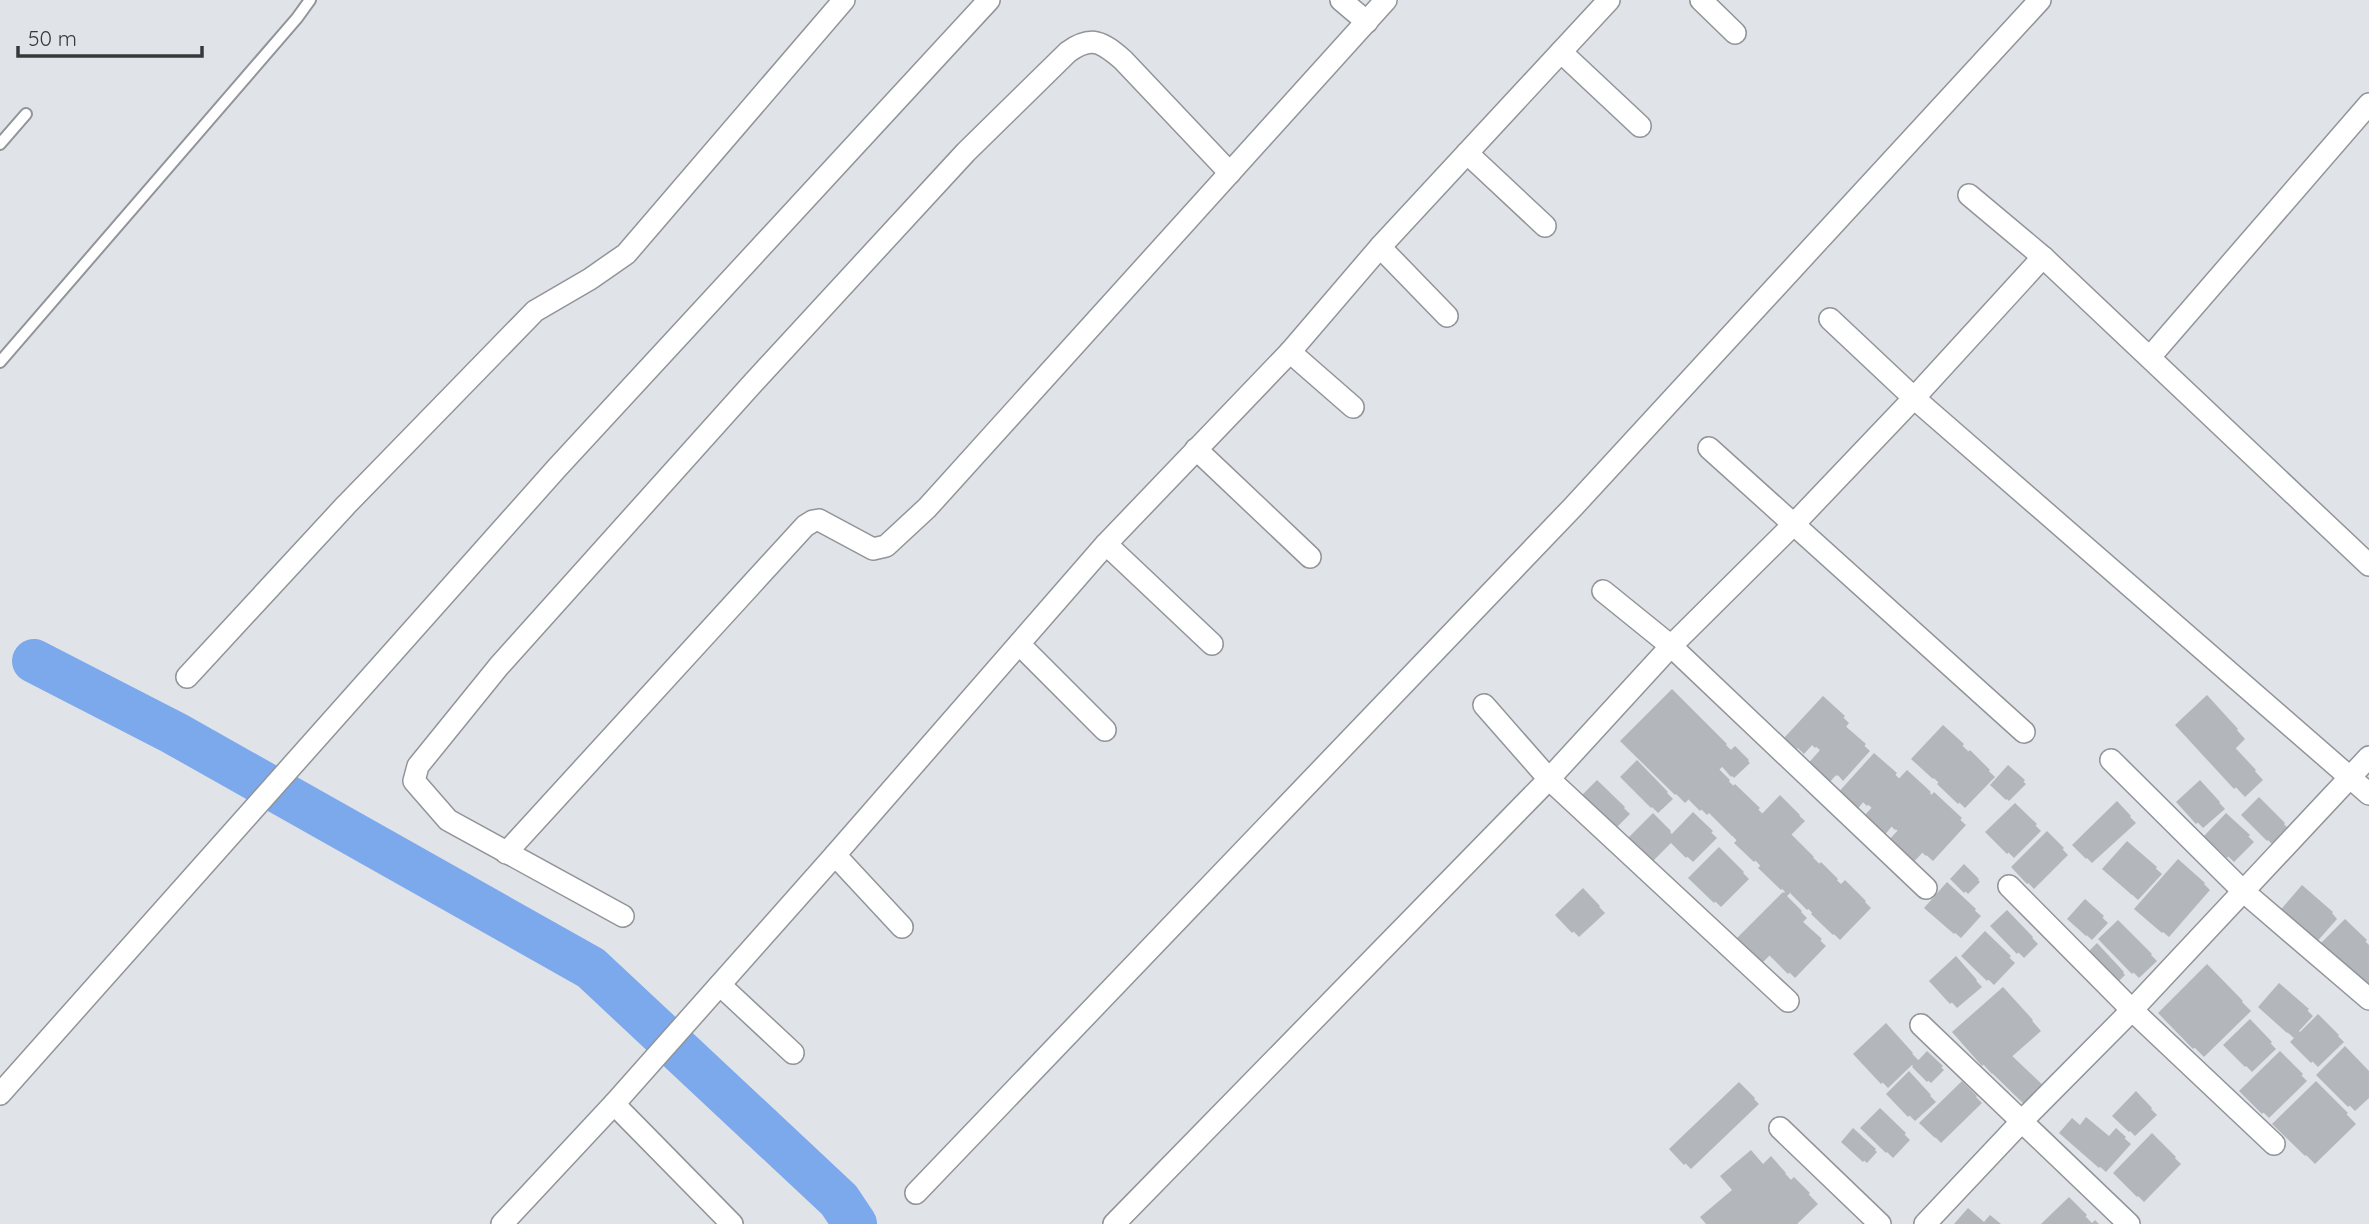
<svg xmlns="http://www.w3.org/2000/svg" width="2369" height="1224" font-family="Quicksand,sans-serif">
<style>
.shadow{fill:#0003}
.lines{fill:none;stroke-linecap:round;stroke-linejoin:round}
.river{stroke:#7ca8ec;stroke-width:44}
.building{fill:#b3b7bc}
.lane-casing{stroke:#919499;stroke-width:14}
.street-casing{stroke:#919499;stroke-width:24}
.lane{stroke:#fff;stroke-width:10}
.street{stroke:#fff;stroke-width:21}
</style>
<rect width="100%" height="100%" fill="#e0e4e9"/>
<g class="shadow">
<polygon points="1672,691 1732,751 1735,748 1750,763 1734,778 1723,766 1718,771 1764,815 1780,798 1805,821 1790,836 1842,885 1845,882 1871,908 1840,940 1791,892 1786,897 1807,918 1802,923 1826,946 1795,978 1771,954 1756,969 1732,945 1785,892 1710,812 1707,815 1690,798 1685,803 1623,741"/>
<polygon points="1823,698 1849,723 1845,728 1870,751 1843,781 1837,774 1828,784 1808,766 1821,751 1813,744 1804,754 1787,738"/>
<polygon points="2216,707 2245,739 2235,749 2263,780 2245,797 2177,725"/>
<polygon points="1943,727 1995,777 1965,808 1914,759"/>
<polygon points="1875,756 1901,780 1907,773 1966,825 1933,861 1923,852 1911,865 1899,832 1892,826 1884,836 1865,818 1873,809 1864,801 1856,811 1839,795"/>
<polygon points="1637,762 1673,799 1658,813 1622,777"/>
<polygon points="2008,768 2026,784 2009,801 1992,785"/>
<polygon points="1597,782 1630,814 1613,831"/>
<polygon points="2200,782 2225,809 2203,828 2178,802"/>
<polygon points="2259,800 2290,830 2274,846 2243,815"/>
<polygon points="2117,804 2136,823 2092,863 2074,845"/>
<polygon points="2015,805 2041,831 2014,858 1988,832"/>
<polygon points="1653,815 1673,835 1693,815 1717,838 1693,862 1672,842 1649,865 1626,843"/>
<polygon points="2227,815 2254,842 2234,862 2207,836"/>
<polygon points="2047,833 2068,855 2034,889 2013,867"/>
<polygon points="2127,843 2162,874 2138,900 2110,874"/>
<polygon points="1719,849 1749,879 1721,907 1691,878"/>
<polygon points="1964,867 1980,882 1968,894 1953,879"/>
<polygon points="2204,884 2210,890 2169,937 2142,914"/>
<polygon points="1947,885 1981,916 1961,938 1932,913"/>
<polygon points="1583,890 1605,913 1579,937 1557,915"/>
<polygon points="2085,901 2108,923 2092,940 2069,919"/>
<polygon points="2007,912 2038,944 2024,958 1992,926"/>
<polygon points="2332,913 2337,919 2314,945 2285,920"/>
<polygon points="2345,921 2369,945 2369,990 2318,949"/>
<polygon points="2118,922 2157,961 2139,978 2100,939"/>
<polygon points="1985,934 2015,963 1994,985 1964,956"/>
<polygon points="2097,946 2125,975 2117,983"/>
<polygon points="1956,959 1982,987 1957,1008 1932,981"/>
<polygon points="2207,967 2251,1011 2204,1057 2160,1013"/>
<polygon points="2012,998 2041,1031 1992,1074 1954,1032"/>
<polygon points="2307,1010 2313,1016 2299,1031 2301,1033 2318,1016 2344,1042 2318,1067 2293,1042 2295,1039 2266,1013"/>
<polygon points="2250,1022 2276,1049 2252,1072 2226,1045"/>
<polygon points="1886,1026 1920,1062 1927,1054 1944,1070 1931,1083 1912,1065 1888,1088 1855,1054"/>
<polygon points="2280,1054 2307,1081 2269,1118 2242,1091"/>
<polygon points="2369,1073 2369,1098 2355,1111 2319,1075"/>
<polygon points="1909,1074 1936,1102 1915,1121 1888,1094"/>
<polygon points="1962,1083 1982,1103 1941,1143 1922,1123"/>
<polygon points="2316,1083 2356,1124 2315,1164 2275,1124"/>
<polygon points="1739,1084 1759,1104 1691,1169 1671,1149"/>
<polygon points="2136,1094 2157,1115 2135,1136 2115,1116"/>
<polygon points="1880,1110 1910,1140 1893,1158 1863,1128"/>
<polygon points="2080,1127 2109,1139 2116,1131 2131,1144 2106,1172 2067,1138"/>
<polygon points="1853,1131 1877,1152 1867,1163 1843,1142"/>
<polygon points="2152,1136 2181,1164 2144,1202 2115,1173"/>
<polygon points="1763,1166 1780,1168 1792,1181 1794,1179 1818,1204 1797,1224 1708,1224 1734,1190"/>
<polygon points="2069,1200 2092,1223 2095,1220 2099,1224 2044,1224"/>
</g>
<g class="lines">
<polyline class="river" points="34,661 174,733 591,968 839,1200 855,1224"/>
</g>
<g class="building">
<polygon points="1672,689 1727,744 1675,795 1620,741"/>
<polygon points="2207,695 2238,729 2227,739 2256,770 2234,789 2175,725"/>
<polygon points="1823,696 1845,716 1815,748 1806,739 1797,749 1784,738"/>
<polygon points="1843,724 1866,744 1837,776 1830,770 1821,779 1806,766"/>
<polygon points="1943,725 1964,744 1933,779 1911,759"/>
<polygon points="1735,746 1749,760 1731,777 1718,762"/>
<polygon points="1970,750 1990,770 1958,804 1937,784"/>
<polygon points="1874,753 1897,773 1867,806 1858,797 1849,806 1836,795"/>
<polygon points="1637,760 1668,792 1651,808 1620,777"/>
<polygon points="1711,761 1730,780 1700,811 1681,792"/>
<polygon points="2008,765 2025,780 2006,800 1990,785"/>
<polygon points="1907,770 1931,792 1895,830 1886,821 1877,831 1862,818"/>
<polygon points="1597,780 1625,807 1606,827 1578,799"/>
<polygon points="2200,780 2220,802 2196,824 2176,802"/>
<polygon points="1735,784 1760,808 1732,836 1708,812"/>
<polygon points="1934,792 1962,818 1926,856 1917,848 1904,861 1886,843"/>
<polygon points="1780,795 1800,815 1754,862 1734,843"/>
<polygon points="2259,797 2285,823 2267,841 2241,815"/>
<polygon points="2117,801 2131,816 2086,859 2072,845"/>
<polygon points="2015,803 2037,824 2007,854 1985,832"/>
<polygon points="1693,812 1713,831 1686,858 1667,839"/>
<polygon points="1653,813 1671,831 1642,861 1623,843"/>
<polygon points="2226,813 2250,835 2227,858 2204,836"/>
<polygon points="2047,831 2064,848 2027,884 2011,867"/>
<polygon points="1791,834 1814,857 1781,890 1758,868"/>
<polygon points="2127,841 2157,867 2132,895 2102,869"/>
<polygon points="1719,847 1744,872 1714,903 1688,878"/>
<polygon points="2178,859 2205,883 2162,933 2134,909"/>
<polygon points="1821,862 1838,879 1807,910 1790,893"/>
<polygon points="1964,864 1979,879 1964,893 1950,879"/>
<polygon points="1845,880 1866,901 1833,935 1811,914"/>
<polygon points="1947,882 1976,909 1954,934 1924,908"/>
<polygon points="2302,885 2333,912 2307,941 2277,914"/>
<polygon points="1583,888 1600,906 1572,933 1555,915"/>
<polygon points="1783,892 1802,911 1749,964 1730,945"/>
<polygon points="2085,899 2104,916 2086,936 2067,919"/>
<polygon points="2007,910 2033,937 2017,954 1990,926"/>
<polygon points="2345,919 2367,940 2337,970 2315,949"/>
<polygon points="2118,920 2152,954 2132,974 2098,939"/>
<polygon points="1802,921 1822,939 1788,974 1769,955"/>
<polygon points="1985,931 2011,956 1987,981 1961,956"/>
<polygon points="2097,943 2124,972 2113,982 2086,954"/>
<polygon points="2369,951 2369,992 2348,971"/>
<polygon points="1956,956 1977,980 1950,1004 1929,981"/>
<polygon points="2207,964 2243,1001 2193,1049 2158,1013"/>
<polygon points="2279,983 2309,1009 2287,1033 2258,1007"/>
<polygon points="2003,987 2033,1020 1982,1066 1952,1032"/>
<polygon points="2318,1014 2339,1035 2311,1063 2290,1042"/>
<polygon points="2250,1019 2272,1042 2245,1067 2223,1045"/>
<polygon points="1886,1023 1913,1053 1881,1084 1853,1054"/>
<polygon points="2345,1046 2369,1071 2369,1087 2348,1107 2316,1075"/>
<polygon points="1927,1051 1943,1066 1927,1082 1912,1067"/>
<polygon points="2007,1051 2048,1090 2029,1109 1989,1070"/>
<polygon points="2280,1051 2303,1074 2262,1114 2239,1091"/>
<polygon points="1909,1071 1931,1095 1908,1117 1886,1094"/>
<polygon points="1962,1081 1977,1096 1935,1138 1919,1123"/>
<polygon points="2316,1081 2348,1113 2305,1156 2272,1124"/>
<polygon points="1739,1082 1755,1098 1684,1165 1669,1149"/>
<polygon points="2136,1091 2152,1108 2129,1132 2112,1116"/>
<polygon points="1880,1108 1906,1133 1886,1153 1860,1128"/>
<polygon points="2086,1117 2109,1136 2116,1128 2126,1137 2099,1168 2059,1133 2072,1118 2080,1125"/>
<polygon points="1853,1128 1876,1149 1863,1162 1841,1142"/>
<polygon points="2152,1133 2176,1157 2137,1197 2113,1173"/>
<polygon points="1751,1150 1763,1164 1771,1156 1786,1173 1725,1224 1706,1224 1700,1217 1732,1190 1720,1176"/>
<polygon points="1794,1177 1810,1193 1788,1213 1798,1224 1731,1224 1761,1197 1766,1203"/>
<polygon points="2069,1197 2087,1215 2078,1224 2041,1224"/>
<polygon points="1968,1208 1984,1222 1990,1215 2001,1224 1954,1224"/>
</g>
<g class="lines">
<defs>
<g id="lane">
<polyline points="0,144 26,114"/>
<polyline points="0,362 297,18 310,0"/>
</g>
<g id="street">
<polyline points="1341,0 1367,22"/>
<polyline points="1701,0 1735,33"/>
<polyline points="1561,52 1640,126"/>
<polyline points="1467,153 1545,226"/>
<polyline points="1969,195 2043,257 2369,565"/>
<polyline points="1380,247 1447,316"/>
<polyline points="1830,319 1914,398 2369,794"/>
<polyline points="1290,352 1353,407"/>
<polyline points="2150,357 2369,104"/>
<polyline points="1709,448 2024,732"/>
<polyline points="1196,449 1310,557"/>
<polyline points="1106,544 1212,644"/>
<polyline points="1603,591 1671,646 1926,888"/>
<polyline points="1019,644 1105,730"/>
<polyline points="187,677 346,505 535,311 590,279 626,254 844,0"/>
<polyline points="1484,705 1549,779 1788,1001"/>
<polyline points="2111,760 2243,891 2369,999"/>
<polyline points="506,853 805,526 813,521 819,520 873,549 886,546 927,508 1386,0"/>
<polyline points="835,855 902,927"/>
<polyline points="2009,886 2132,1010 2274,1144"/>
<path d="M623 916 448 820 414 781 418 766 499 666 753 383 966 152 1068 52C1092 35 1102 42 1123 60L1230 173"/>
<polyline points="720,985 793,1053"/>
<polyline points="1921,1025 2129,1224"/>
<polyline points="0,1094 556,469 989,0"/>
<polyline points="614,1104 732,1224"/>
<polyline points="1780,1128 1880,1224"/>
<polyline points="916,1193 1573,507 2040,0"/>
<polyline points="502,1224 614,1104 835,855 1106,544 1290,352 1380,247 1609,0"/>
<polyline points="1114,1224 1549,779 1671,646 1794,524 1914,398 2043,257"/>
<polyline points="1925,1224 2023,1120 2132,1010 2369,757"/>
</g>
</defs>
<use href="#lane" class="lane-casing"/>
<use href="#street" class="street-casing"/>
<use href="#lane" class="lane"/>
<use href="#street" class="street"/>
</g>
<path d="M18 46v10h184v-10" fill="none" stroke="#37383a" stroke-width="3.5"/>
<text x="28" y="46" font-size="21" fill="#37383a" stroke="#e0e4e9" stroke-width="5" paint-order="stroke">50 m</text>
</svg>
